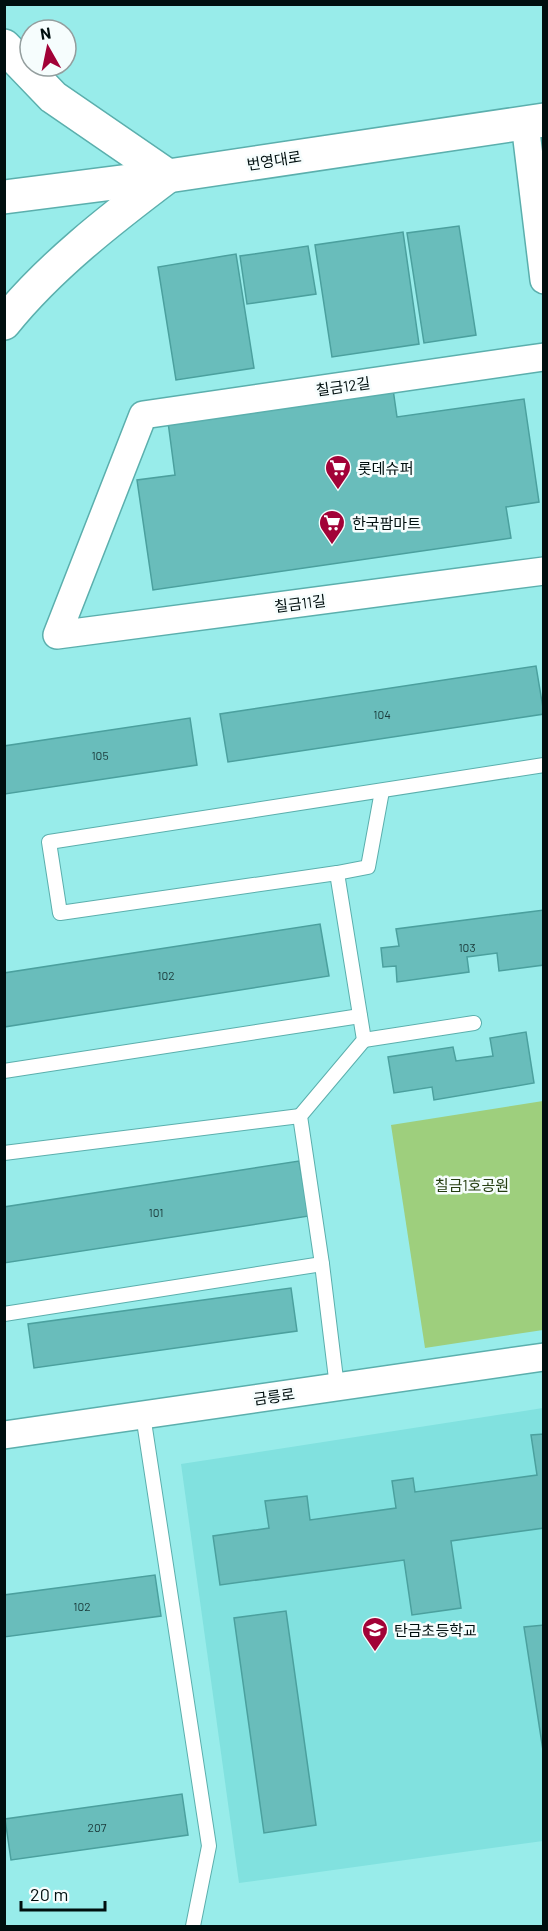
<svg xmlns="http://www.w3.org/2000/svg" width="548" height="1931" font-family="Barlow,'Noto Sans KR',sans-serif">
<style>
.built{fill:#81e1df}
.green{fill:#9ecf7d}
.building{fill:#69bdbb;stroke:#4ba09e;stroke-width:1.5}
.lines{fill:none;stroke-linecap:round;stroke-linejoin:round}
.lane-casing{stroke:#5bafad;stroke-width:16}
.street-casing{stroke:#5bafad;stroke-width:30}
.secondary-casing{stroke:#5bafad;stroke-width:36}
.lane{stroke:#fff;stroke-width:14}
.street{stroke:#fff;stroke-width:27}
.secondary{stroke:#fff;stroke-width:33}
.labels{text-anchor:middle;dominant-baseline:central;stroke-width:5;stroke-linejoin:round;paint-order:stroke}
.number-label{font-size:12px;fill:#1a3a3a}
.street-label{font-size:15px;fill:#000f0f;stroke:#f6fdfd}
.poi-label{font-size:15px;fill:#000f0f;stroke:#f6fdfd;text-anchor:start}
.park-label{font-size:15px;fill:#253e11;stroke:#f6fdfd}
</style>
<rect width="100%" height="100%" fill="#98ecea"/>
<polygon class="built" points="543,1408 543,1841 239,1883 181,1464"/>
<polygon class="green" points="543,1101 543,1330 425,1348 391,1125"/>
<g class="building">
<polygon points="459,226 476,335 424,343 407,233"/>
<polygon points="403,232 419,344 332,357 315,245"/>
<polygon points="308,246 316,294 247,304 240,256"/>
<polygon points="236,254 254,368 176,380 158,267"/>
<polygon points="393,389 397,417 524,399 539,502 506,507 511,538 153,590 137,480 175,475 168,422"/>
<polygon points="536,666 544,714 228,762 220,714"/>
<polygon points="190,718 197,765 5,794 4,746"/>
<polygon points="544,910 544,965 499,971 497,953 467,957 469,972 397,982 396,966 383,967 381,948 399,946 396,929"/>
<polygon points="320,924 329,976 4,1027 4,973"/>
<polygon points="526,1032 534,1083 434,1100 432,1087 394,1093 388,1057 453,1047 456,1061 493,1056 490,1038"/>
<polygon points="299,1161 309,1216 4,1263 4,1207"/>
<polygon points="291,1288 297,1331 34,1368 28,1324"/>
<polygon points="544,1434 544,1528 451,1541 461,1608 412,1615 404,1560 220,1585 213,1536 269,1528 265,1501 307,1496 310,1520 396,1508 392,1481 413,1478 415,1492 537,1475 531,1435"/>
<polygon points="155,1575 161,1616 4,1637 4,1595"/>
<polygon points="286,1611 316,1825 264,1833 234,1618"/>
<polygon points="544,1625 544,1757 524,1627"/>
<polygon points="182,1794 188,1835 11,1860 5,1819"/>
</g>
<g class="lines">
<defs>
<g id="lane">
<polyline points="337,873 368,867 382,791"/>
<polyline points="364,1040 474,1023"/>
<polyline points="4,1071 360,1016"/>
<polyline points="4,1153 300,1116"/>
<polyline points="4,1314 322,1264"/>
<polyline points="337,1387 322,1264 300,1116 364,1040 337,873 60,913 49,842 544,765"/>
<polyline points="143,1415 209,1846 193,1926"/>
</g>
<g id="street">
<polyline points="525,123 544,280"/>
<polyline points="544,357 143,415 57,635 544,571"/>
<polyline points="4,1435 544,1357"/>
</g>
<g id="secondary">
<path d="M4 46 53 97 168 176C111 219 49 267 4 323"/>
<polyline points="4,197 168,176 544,120"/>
</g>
</defs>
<use href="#lane" class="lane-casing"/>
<use href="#street" class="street-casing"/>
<use href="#secondary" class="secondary-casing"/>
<use href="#lane" class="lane"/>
<use href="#street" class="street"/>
<use href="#secondary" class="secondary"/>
</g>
<defs>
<symbol id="supermarket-pin" viewBox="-11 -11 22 30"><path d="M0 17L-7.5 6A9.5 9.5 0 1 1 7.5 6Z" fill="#a20237" stroke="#f6fdfd"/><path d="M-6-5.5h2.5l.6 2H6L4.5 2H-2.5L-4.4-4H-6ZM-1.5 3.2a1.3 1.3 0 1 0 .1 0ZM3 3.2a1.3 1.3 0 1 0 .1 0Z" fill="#fff"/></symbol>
<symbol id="school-pin" viewBox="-11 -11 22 30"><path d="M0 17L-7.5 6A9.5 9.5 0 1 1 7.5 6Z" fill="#a20237" stroke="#f6fdfd"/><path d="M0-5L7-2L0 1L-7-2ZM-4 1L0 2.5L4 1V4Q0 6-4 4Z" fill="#fff"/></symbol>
</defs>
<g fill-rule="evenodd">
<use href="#supermarket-pin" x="323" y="453" width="30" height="40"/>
<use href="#supermarket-pin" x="317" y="508" width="30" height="40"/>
<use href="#school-pin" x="360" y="1615" width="30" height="40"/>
</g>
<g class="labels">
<g class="number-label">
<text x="382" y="714">104</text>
<text x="100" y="755">105</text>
<text x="467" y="947">103</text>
<text x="166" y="975">102</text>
<text x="156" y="1212">101</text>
<text x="82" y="1606">102</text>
<text x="97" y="1827">207</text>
</g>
<g class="street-label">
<text transform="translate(274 160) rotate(-9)">번영대로</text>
<text transform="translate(343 386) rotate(-8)">칠금12길</text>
<text transform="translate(300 603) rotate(-7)">칠금11길</text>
<text transform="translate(274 1396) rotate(-8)">금릉로</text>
</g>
<g class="poi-label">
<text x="358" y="468">롯데슈퍼</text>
<text x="352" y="523">한국팜마트</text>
<text x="394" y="1630">탄금초등학교</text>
</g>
<g class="park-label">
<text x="472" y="1185">칠금1호공원</text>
</g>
</g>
<rect width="548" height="1931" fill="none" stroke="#000f0f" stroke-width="12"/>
<g transform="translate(48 48) rotate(351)"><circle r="28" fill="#f6fdfd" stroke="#949e9e" stroke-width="1.5"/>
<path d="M0-4.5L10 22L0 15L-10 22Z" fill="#a20237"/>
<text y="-9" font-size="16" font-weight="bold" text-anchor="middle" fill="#000f0f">N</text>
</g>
<path d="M21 1901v9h84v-9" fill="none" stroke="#000f0f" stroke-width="3"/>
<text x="30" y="1901" font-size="18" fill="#000f0f" stroke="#f6fdfd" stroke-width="4.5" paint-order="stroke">20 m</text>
</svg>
